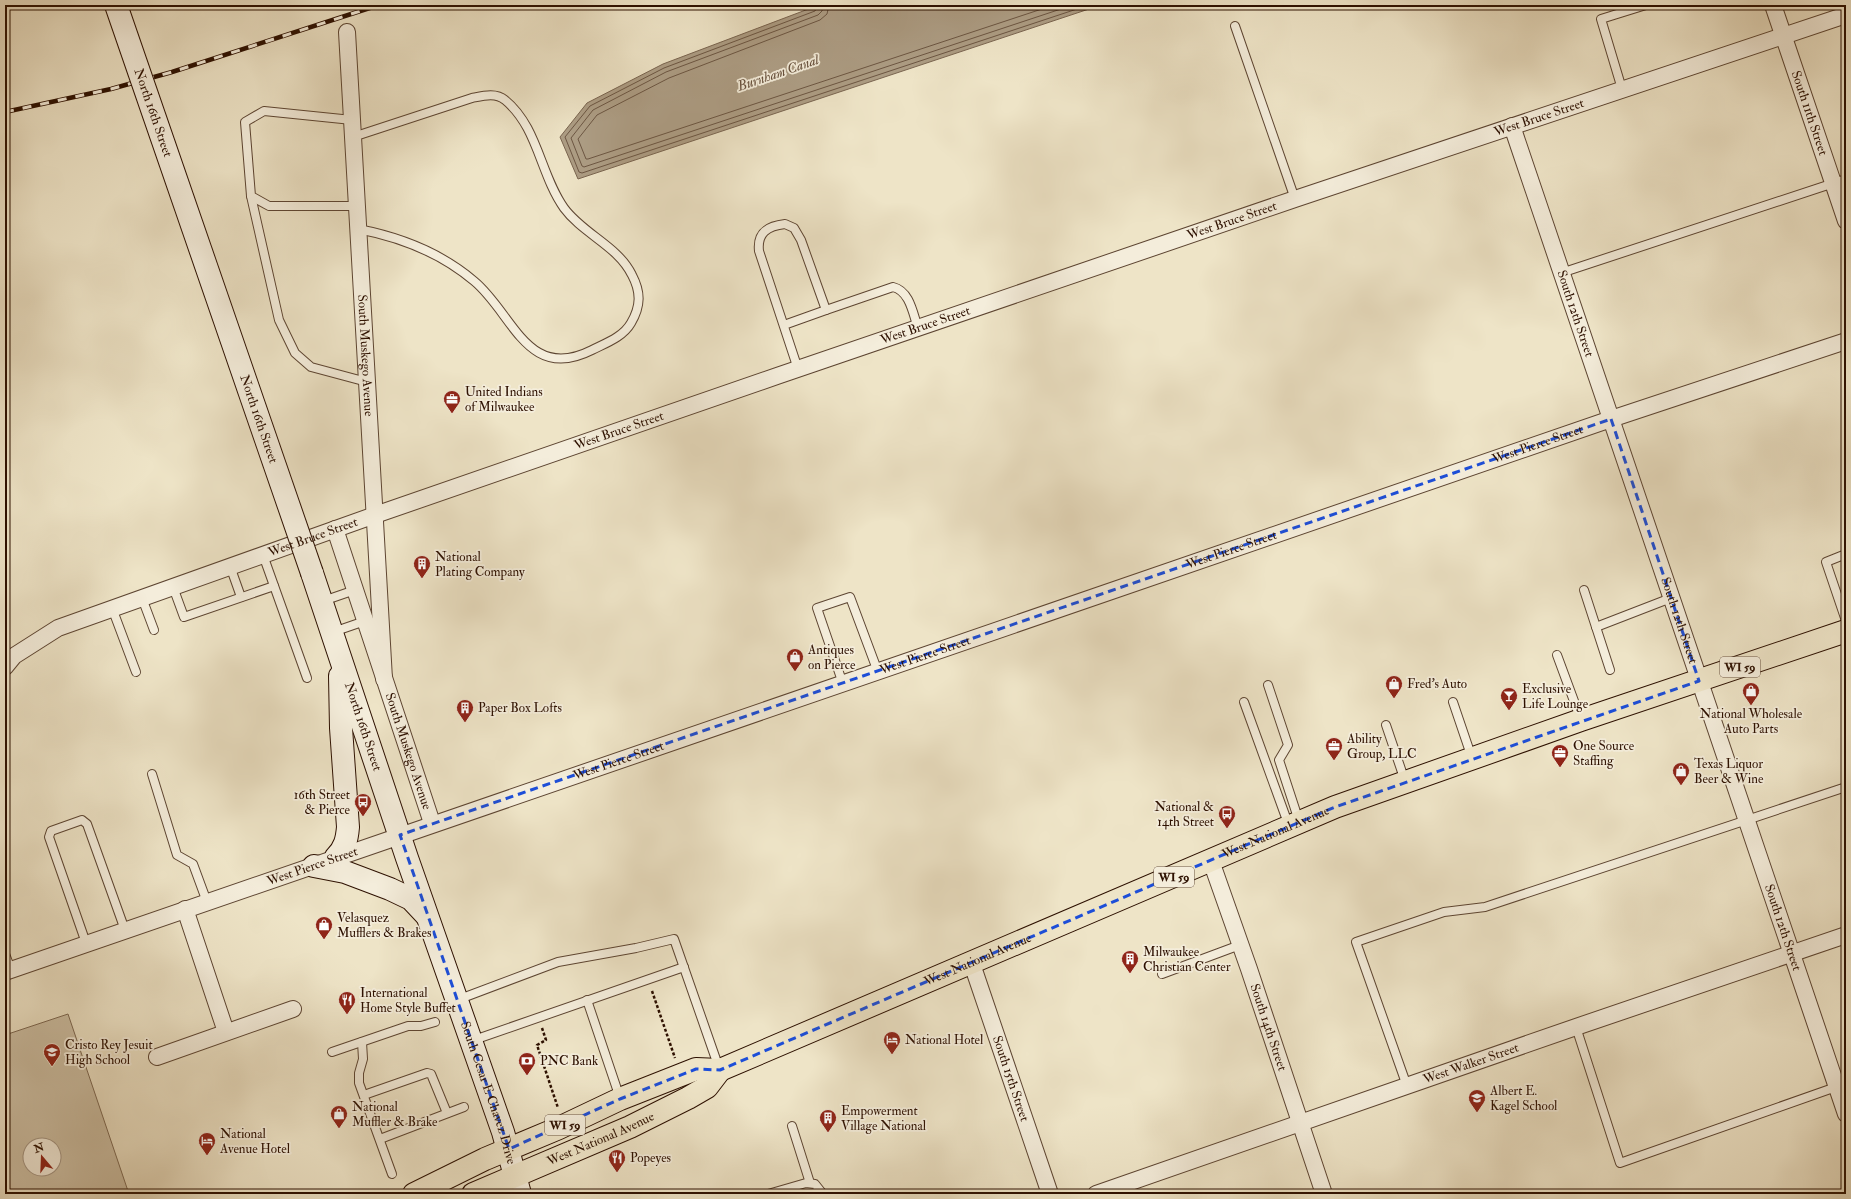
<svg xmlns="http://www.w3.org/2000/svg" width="1851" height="1199" font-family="'IM FELL Double Pica',serif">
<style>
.green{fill:#cdc0a5;stroke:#7d6852;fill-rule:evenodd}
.water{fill:#ac9c83;stroke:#79644f}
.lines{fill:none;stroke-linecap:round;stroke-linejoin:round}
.shore{stroke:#6c5642;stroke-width:1}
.service-casing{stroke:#5d4532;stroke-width:10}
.minor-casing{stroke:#5d4532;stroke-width:18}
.secondary-casing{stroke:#2d1000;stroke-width:24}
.primary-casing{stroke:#2d1000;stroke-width:24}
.path{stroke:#2d1000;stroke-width:2.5;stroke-dasharray:3 2;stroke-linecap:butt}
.service{stroke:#f4eddb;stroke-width:8}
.minor{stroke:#f4eddb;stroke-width:16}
.secondary{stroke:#f4eddb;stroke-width:22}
.primary{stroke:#eee4c7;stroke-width:22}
.rail-casing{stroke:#2d1000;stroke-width:4.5}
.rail{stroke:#f4eddb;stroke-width:3;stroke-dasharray:9;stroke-linecap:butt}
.secondary-bridge-casing{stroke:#2d1000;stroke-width:24;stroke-linecap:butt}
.secondary-bridge{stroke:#f4eddb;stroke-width:22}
.marked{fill:none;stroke:#1d4ed8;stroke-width:3;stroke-dasharray:8 5;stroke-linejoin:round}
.labels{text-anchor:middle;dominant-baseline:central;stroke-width:3.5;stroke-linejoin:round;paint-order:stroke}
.shield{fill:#f4eddb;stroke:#695242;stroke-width:1}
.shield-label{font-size:12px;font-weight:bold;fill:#2d1000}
.street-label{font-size:13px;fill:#2d1000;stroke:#f4eddb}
.poi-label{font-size:13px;fill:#2d1000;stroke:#f4eddb;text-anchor:start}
.water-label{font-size:14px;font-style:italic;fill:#664f3b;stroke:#f4eddb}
</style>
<rect width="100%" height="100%" fill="#eee4c7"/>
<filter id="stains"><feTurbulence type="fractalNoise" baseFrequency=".005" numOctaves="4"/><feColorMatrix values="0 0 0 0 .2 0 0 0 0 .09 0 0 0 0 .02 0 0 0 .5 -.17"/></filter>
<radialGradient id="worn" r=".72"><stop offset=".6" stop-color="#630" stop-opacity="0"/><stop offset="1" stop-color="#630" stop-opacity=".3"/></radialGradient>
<path class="green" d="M68 1014 129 1194H5V1035ZM30 1145H54V1169H30Z"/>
<polygon class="water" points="819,5 1101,5 578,179 560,137 587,103 663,64"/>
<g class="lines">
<g class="shore">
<polyline points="818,5 815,11 664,68 590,106 565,137 579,172 582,173 1089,5"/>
<polyline points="823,5 822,11 818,15 666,72 593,110 571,138 582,166 584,167 1073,5"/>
<polyline points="829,5 827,14 820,20 669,78 597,115 578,139 586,159 588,159 1054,5"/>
</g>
<defs>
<g id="service">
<polyline points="1235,26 1295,199"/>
<polyline points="1622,89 1601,19 1646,5"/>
<polyline points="352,120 264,111 245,122 251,196 269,206 357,206"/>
<path d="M353 137 472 98C482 96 496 92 505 100 538 127 540 174 564 208 583 234 618 246 632 275 641 292 641 306 631 323 623 337 606 343 592 350 527 383 513 313 474 281 441 253 400 237 358 229"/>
<polyline points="251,196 279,320 295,353 311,367 367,382"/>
<polyline points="1561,273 1846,179"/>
<path d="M826 310 893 287C910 291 913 314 918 328"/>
<path d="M784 325 826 310 801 240 794 228 785 224C767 226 757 233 759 251L798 369"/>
<polyline points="1846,554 1826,562 1846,621"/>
<polyline points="263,555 307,678"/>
<polyline points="230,566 241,597"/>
<polyline points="173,587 184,617 274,586"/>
<polyline points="1584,590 1610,670"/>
<polyline points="142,598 154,630"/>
<polyline points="323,601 355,590"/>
<polyline points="112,608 136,672"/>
<polyline points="1596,627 1671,598"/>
<polyline points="336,631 365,621"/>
<polyline points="1557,655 1581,720"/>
<polyline points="843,684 817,608 850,597 878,672"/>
<polyline points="1268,685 1288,745 1279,760 1299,821"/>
<polyline points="1244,702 1289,826"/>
<polyline points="1453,702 1472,758"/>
<polyline points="1386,725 1405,781"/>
<polyline points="152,774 177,855 193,864 207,902"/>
<polyline points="86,943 49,837 51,831 82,820 87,824 125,930"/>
<polyline points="5,954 11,970"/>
<polyline points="1162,974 1240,945"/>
<polyline points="457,1000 558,962 636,948 674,939 719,1068"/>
<polyline points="587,1000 620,1098"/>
<polyline points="1576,1027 1620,1163 1836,1087"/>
<polyline points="471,1041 684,967"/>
<polyline points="362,1042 363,1059 359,1073 359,1083 392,1174"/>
<polyline points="332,1052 408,1026 421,1026 435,1022"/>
<polyline points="1407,1086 1356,942 1444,912 1485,907 1846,787"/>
<polyline points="364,1095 427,1073 431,1074 447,1113"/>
<polyline points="792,1126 810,1183"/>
<polyline points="380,1139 464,1107"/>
<polyline points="768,1194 806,1183 815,1184 823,1194"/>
</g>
<g id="minor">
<path id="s1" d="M1773 5 1846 221"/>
<path id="s2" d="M347 32 384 679"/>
<path id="s3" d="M1512 126 1846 1114"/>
<path id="s4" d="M335 529 432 823"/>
<path id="s5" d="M5 667 14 656 58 628 375 515 777 376 1295 199 1846 15"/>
<path id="s6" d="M1211 861 1249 969 1324 1194"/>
<polyline points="185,909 226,1032"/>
<path id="s7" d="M972 964 1050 1194"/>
<path id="s8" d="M5 972 1611 419 1846 341"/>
<polyline points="157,1057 293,1009"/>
<path id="s9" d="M1096 1194 1576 1027 1846 935"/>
</g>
<g id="secondary">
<path id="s10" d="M312 573 407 858 503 1132 520 1194"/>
<path d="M336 857C345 848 347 839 348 827L341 728 340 676"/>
<polyline points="314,866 345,872 390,889 411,899 426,915"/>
</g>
<g id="primary">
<path id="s11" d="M414 1194 485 1159 559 1128 620 1099 696 1069 720 1070 1335 807 1581 720 1846 631"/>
<path id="s12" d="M473 1194 630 1127 688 1098 707 1087 720 1070"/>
</g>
</defs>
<use href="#service" class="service-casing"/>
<use href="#minor" class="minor-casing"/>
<use href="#secondary" class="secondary-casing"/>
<use href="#primary" class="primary-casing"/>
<g class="path">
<polyline points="652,991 675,1058"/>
<polyline points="542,1028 546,1040 537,1045 558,1108"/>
</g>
<use href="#service" class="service"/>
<use href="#minor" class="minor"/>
<use href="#secondary" class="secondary"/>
<use href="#primary" class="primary"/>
<defs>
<polyline id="rail" points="5,112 111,89 172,72 379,5"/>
</defs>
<use href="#rail" class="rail-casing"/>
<use href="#rail" class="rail"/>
<defs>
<g id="secondary-bridge">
<path id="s13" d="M116 5 312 573"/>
</g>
</defs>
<use href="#secondary-bridge" class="secondary-bridge-casing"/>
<use href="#secondary-bridge" class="secondary-bridge"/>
</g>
<path class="marked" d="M1611 419 1699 681 1335 807 720 1070 696 1069 620 1099 509 1149 400 835Z"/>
<defs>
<symbol id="office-pin" viewBox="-11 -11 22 30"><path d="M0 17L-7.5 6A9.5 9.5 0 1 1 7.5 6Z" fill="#8f2418" stroke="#f4eddb"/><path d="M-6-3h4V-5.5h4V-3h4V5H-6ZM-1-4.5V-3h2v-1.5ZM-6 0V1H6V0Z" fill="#fff"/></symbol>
<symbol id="building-pin" viewBox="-11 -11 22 30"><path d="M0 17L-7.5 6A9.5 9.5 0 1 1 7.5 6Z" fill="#8f2418" stroke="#f4eddb"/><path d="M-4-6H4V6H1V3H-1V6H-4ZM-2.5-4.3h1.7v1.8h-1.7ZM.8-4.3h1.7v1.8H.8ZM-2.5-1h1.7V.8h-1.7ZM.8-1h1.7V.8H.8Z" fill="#fff"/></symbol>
<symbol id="shop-pin" viewBox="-11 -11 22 30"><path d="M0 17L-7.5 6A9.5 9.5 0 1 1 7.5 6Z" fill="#8f2418" stroke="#f4eddb"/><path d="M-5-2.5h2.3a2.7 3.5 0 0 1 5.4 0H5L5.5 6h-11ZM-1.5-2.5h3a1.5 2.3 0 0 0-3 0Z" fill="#fff"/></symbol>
<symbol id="bar-pin" viewBox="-11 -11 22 30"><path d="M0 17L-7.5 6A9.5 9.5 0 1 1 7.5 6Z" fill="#8f2418" stroke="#f4eddb"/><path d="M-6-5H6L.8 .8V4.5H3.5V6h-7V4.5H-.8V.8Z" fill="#fff"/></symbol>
<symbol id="bus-pin" viewBox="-11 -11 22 30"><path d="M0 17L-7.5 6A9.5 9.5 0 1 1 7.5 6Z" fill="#8f2418" stroke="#f4eddb"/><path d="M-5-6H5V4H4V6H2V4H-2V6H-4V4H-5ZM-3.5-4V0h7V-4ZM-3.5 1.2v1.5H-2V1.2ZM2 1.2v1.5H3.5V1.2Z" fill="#fff"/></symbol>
<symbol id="restaurant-pin" viewBox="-11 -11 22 30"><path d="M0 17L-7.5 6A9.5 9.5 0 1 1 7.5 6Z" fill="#8f2418" stroke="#f4eddb"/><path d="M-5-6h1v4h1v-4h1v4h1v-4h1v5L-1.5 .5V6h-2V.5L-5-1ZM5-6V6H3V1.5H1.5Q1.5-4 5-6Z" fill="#fff"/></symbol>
<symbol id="hotel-pin" viewBox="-11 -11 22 30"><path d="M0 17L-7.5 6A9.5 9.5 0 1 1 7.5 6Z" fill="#8f2418" stroke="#f4eddb"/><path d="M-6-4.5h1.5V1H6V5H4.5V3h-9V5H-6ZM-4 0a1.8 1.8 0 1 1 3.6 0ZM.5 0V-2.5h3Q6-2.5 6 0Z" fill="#fff"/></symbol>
<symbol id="school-pin" viewBox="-11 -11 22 30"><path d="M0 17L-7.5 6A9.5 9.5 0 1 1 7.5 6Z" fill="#8f2418" stroke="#f4eddb"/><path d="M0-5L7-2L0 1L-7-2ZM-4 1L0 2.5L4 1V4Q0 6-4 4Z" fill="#fff"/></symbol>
<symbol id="bank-pin" viewBox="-11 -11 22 30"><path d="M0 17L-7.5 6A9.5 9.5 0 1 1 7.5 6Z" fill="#8f2418" stroke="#f4eddb"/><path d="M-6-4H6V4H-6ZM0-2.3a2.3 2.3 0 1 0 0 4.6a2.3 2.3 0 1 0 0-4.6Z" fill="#fff"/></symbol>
</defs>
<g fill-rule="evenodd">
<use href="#office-pin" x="442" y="389" width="20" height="27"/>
<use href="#building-pin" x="412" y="554" width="20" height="27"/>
<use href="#shop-pin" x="785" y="647" width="20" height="27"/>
<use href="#shop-pin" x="1384" y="674" width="20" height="27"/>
<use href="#shop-pin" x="1741" y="681" width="20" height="27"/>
<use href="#bar-pin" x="1499" y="686" width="20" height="27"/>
<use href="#building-pin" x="455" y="698" width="20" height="27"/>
<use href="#office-pin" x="1324" y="736" width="20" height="27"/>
<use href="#office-pin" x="1550" y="743" width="20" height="27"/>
<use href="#shop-pin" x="1671" y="761" width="20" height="27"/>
<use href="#bus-pin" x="353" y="792" width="20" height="27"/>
<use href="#bus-pin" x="1217" y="804" width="20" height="27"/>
<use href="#shop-pin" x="314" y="915" width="20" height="27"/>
<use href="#building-pin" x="1120" y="949" width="20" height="27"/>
<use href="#restaurant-pin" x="337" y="990" width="20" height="27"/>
<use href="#hotel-pin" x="882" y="1030" width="20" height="27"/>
<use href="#school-pin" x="42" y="1042" width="20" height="27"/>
<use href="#bank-pin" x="517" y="1051" width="20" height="27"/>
<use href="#school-pin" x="1467" y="1088" width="20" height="27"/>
<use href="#shop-pin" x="329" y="1104" width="20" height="27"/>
<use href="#building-pin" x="818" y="1108" width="20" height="27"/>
<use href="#hotel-pin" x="197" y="1131" width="20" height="27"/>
<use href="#restaurant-pin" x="607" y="1148" width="20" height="27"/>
</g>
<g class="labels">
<g class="shield">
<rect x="1720" y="657" width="40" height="20" rx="3"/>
<rect x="1154" y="867" width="40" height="20" rx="3"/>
<rect x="545" y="1115" width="40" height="20" rx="3"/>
</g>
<g class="shield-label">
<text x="1740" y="667">WI 59</text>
<text x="1174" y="877">WI 59</text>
<text x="565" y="1125">WI 59</text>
</g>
<g class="street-label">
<text stroke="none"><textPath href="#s13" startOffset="114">North 16th Street</textPath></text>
<text stroke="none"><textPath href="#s1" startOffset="114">South 11th Street</textPath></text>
<text stroke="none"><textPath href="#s5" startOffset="1633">West Bruce Street</textPath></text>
<text stroke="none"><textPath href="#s5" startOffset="1309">West Bruce Street</textPath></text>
<text stroke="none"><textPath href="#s3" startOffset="198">South 12th Street</textPath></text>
<text stroke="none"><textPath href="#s5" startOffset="985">West Bruce Street</textPath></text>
<text stroke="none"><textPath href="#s2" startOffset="324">South Muskego Avenue</textPath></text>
<text stroke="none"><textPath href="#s13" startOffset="438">North 16th Street</textPath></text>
<text stroke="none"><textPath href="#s5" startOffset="661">West Bruce Street</textPath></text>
<text stroke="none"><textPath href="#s8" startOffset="1621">West Pierce Street</textPath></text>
<text stroke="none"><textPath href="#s5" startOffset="337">West Bruce Street</textPath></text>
<text stroke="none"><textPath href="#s8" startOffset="1297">West Pierce Street</textPath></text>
<text stroke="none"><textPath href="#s3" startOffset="522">South 12th Street</textPath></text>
<text stroke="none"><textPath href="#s8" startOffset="973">West Pierce Street</textPath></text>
<text stroke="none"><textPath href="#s10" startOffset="162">North 16th Street</textPath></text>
<text stroke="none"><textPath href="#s4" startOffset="234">South Muskego Avenue</textPath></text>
<text stroke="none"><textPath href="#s8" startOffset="649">West Pierce Street</textPath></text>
<text stroke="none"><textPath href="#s11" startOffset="937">West National Avenue</textPath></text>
<text stroke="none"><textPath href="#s8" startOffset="325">West Pierce Street</textPath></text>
<text stroke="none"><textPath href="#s3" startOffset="846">South 12th Street</textPath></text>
<text stroke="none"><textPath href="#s11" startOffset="613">West National Avenue</textPath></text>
<text stroke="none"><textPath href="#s6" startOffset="176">South 14th Street</textPath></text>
<text stroke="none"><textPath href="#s9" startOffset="397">West Walker Street</textPath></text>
<text stroke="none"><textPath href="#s7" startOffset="121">South 15th Street</textPath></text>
<text stroke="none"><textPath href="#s10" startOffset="549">South Cesar E Chavez Drive</textPath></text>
<text stroke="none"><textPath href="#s12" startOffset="139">West National Avenue</textPath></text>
</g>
<g class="poi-label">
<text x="465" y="392">United Indians<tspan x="465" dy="15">of Milwaukee</tspan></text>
<text x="435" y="557">National<tspan x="435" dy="15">Plating Company</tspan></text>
<text x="808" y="650">Antiques<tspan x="808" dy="15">on Pierce</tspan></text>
<text x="1407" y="684">Fred's Auto</text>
<text x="1522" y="689">Exclusive<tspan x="1522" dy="15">Life Lounge</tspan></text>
<text x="478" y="708">Paper Box Lofts</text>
<text x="1751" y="714" text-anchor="middle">National Wholesale<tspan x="1751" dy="15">Auto Parts</tspan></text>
<text x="1347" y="739">Ability<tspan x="1347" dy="15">Group, LLC</tspan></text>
<text x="1573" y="746">One Source<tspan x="1573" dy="15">Staffing</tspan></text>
<text x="1694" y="764">Texas Liquor<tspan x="1694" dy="15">Beer &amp; Wine</tspan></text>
<text x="350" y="795" text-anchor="end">16th Street<tspan x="350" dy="15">&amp; Pierce</tspan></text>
<text x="1214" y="807" text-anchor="end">National &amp;<tspan x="1214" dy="15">14th Street</tspan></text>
<text x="337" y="918">Velasquez<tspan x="337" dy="15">Mufflers &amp; Brakes</tspan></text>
<text x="1143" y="952">Milwaukee<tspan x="1143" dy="15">Christian Center</tspan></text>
<text x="360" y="993">International<tspan x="360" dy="15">Home Style Buffet</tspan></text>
<text x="905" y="1040">National Hotel</text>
<text x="65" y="1045">Cristo Rey Jesuit<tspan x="65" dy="15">High School</tspan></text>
<text x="540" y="1061">PNC Bank</text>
<text x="1490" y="1091">Albert E.<tspan x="1490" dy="15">Kagel School</tspan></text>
<text x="352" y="1107">National<tspan x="352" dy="15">Muffler &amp; Brake</tspan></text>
<text x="841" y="1111">Empowerment<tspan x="841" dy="15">Village National</tspan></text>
<text x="220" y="1134">National<tspan x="220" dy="15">Avenue Hotel</tspan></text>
<text x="630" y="1158">Popeyes</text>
</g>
<g class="water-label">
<text transform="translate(778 73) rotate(-19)">Burnham Canal</text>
</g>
</g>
<rect width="1851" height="1199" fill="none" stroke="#eee4c7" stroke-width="20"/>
<rect x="6" y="6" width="1839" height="1187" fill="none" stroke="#2d1000" stroke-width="2"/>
<rect x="10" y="10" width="1831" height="1179" fill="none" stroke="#2d1000"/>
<g transform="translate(42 1157) rotate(341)"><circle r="19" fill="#f4eddb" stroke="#a49583"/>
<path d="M0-3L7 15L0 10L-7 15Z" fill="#8f2418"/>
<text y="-6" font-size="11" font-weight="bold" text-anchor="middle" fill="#2d1000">N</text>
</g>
<rect width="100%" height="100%" filter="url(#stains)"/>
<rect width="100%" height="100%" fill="url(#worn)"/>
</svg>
